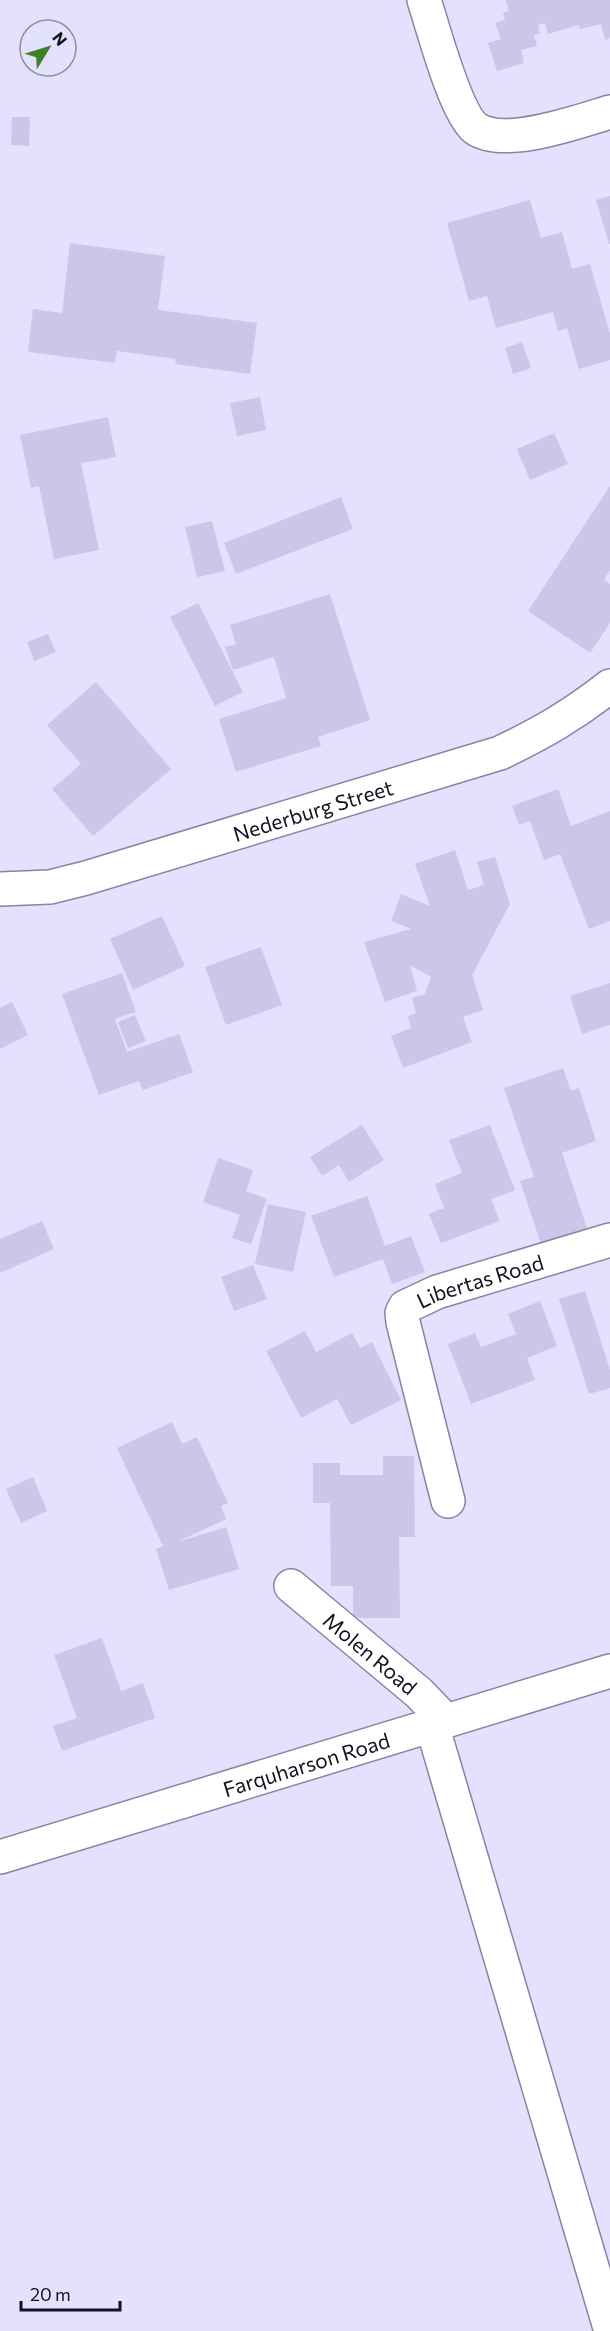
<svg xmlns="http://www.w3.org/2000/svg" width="610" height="2331" font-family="Commissioner,sans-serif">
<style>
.building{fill:#cac7ea}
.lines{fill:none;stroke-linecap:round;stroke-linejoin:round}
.minor-casing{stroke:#8784a5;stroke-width:36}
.minor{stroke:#fff;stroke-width:33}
.labels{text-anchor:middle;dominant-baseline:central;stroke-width:6;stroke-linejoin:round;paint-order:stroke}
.street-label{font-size:21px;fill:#12111d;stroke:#e3e1fe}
</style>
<rect width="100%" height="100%" fill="#e3e1fe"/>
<g class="building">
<polygon points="506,0 610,0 610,38 605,40 601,24 580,29 579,25 548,34 545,23 538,25 540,33 534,35 537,46 521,50 524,63 497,71 488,43 501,39 495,23 505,20 503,13 509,11"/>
<polygon points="12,117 30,117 29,146 11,145"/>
<polygon points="610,196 610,244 609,244 596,200"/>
<polygon points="530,200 541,238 562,232 572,269 590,264 610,334 610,360 579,369 567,328 558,331 553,312 496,328 487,296 469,301 447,223"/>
<polygon points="70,243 165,256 158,310 257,323 250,374 175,364 176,359 117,351 115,363 28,352 33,309 62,313"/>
<polygon points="522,342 531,368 513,374 505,348"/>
<polygon points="260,397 266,430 237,436 230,403"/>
<polygon points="108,417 116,457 81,463 99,550 54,559 39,486 31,488 20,435"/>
<polygon points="554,433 568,464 530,480 517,449"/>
<polygon points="610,486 610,570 604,580 610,584 610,623 590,653 528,611"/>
<polygon points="341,497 353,529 236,574 224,543"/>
<polygon points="212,521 225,571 197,577 185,527"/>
<polygon points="330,594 370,720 318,737 321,746 236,772 219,719 286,698 274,657 233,670 225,647 236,644 230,625"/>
<polygon points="198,603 243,692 215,706 170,617"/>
<polygon points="48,634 56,652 34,661 27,642"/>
<polygon points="96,682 171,769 93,836 52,789 81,764 47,725"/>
<polygon points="558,789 571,826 610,811 610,921 589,929 560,854 544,860 530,821 519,825 512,806"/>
<polygon points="455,850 468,890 484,885 477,862 495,857 510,904 472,975 483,1010 463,1017 472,1042 403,1068 391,1036 411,1028 408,1016 416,1013 412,998 425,994 431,977 410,965 417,991 385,1002 364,942 411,929 391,921 401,894 430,906 415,864"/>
<polygon points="162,916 185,966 133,990 110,939"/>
<polygon points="261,947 282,1005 226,1025 205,967"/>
<polygon points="122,973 136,1012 115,1019 127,1052 179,1034 193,1072 143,1090 139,1081 99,1095 62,994"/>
<polygon points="610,983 610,1025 582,1034 570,996"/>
<polygon points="12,1002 28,1035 0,1049 0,1008"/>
<polygon points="135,1015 146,1041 128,1048 118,1022"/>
<polygon points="563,1068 571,1091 579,1088 596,1141 562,1153 590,1237 544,1253 520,1181 534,1177 504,1088"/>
<polygon points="362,1125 384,1160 349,1182 339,1165 322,1176 310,1157"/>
<polygon points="490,1125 515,1190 491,1199 500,1221 441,1243 429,1214 444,1208 435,1184 462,1173 449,1140"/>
<polygon points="218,1158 253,1170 246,1191 267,1199 251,1244 232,1238 240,1215 203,1202"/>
<polygon points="367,1196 385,1246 411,1236 425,1272 392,1284 383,1259 334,1277 311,1216"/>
<polygon points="268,1204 306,1212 293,1272 255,1264"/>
<polygon points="42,1221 54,1249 0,1273 0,1239"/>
<polygon points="253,1265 267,1299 234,1311 221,1277"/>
<polygon points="585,1291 610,1370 610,1388 589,1394 559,1299"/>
<polygon points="540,1301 557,1346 527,1358 535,1380 471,1404 448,1344 475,1333 481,1347 516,1334 508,1314"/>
<polygon points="305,1331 316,1352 352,1333 360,1348 372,1342 401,1400 351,1425 337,1399 301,1418 266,1351"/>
<polygon points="172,1422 182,1444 197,1437 228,1503 221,1506 226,1519 177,1542 226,1527 239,1569 169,1590 156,1549 163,1546 117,1448"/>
<polygon points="383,1456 414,1456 415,1537 399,1537 400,1618 353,1618 353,1586 331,1586 330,1503 313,1503 313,1463 340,1463 340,1475 383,1475"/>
<polygon points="33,1477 47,1511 21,1523 6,1489"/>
<polygon points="102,1638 121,1691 143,1683 155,1718 62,1751 53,1726 77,1718 54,1655"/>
</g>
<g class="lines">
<defs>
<g id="minor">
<path d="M424 0C433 27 455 112 475 128 503 149 580 121 610 112"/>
<path id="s1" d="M0 889 50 887 86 878 500 753C542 733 573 715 610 686"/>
<path id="s2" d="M448 1501 403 1322 402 1313 405 1307 437 1292 610 1240"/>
<path id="s3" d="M291 1586 419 1693 446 1721"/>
<polyline points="432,1725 610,2328"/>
<path id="s4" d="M0 1857 610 1671"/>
</g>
</defs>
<use href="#minor" class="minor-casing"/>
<use href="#minor" class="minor"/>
</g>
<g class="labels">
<g class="street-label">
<text stroke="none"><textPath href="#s1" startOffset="324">Nederburg Street</textPath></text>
<text stroke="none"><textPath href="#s2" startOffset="280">Libertas Road</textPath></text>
<text stroke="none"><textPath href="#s3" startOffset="104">Molen Road</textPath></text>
<text stroke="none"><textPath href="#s4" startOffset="320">Farquharson Road</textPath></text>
</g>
</g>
<g transform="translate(48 48) rotate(52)"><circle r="28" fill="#e3e1fe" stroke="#8f8ea4" stroke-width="1.5"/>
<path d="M0-4.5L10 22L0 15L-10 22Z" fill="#3f8122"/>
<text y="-9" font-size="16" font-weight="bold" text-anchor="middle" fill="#12111d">N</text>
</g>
<path d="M21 2301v9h99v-9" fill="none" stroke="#12111d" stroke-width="3"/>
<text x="30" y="2301" font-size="18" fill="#12111d" stroke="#e3e1fe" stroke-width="4.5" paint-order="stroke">20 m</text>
</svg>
